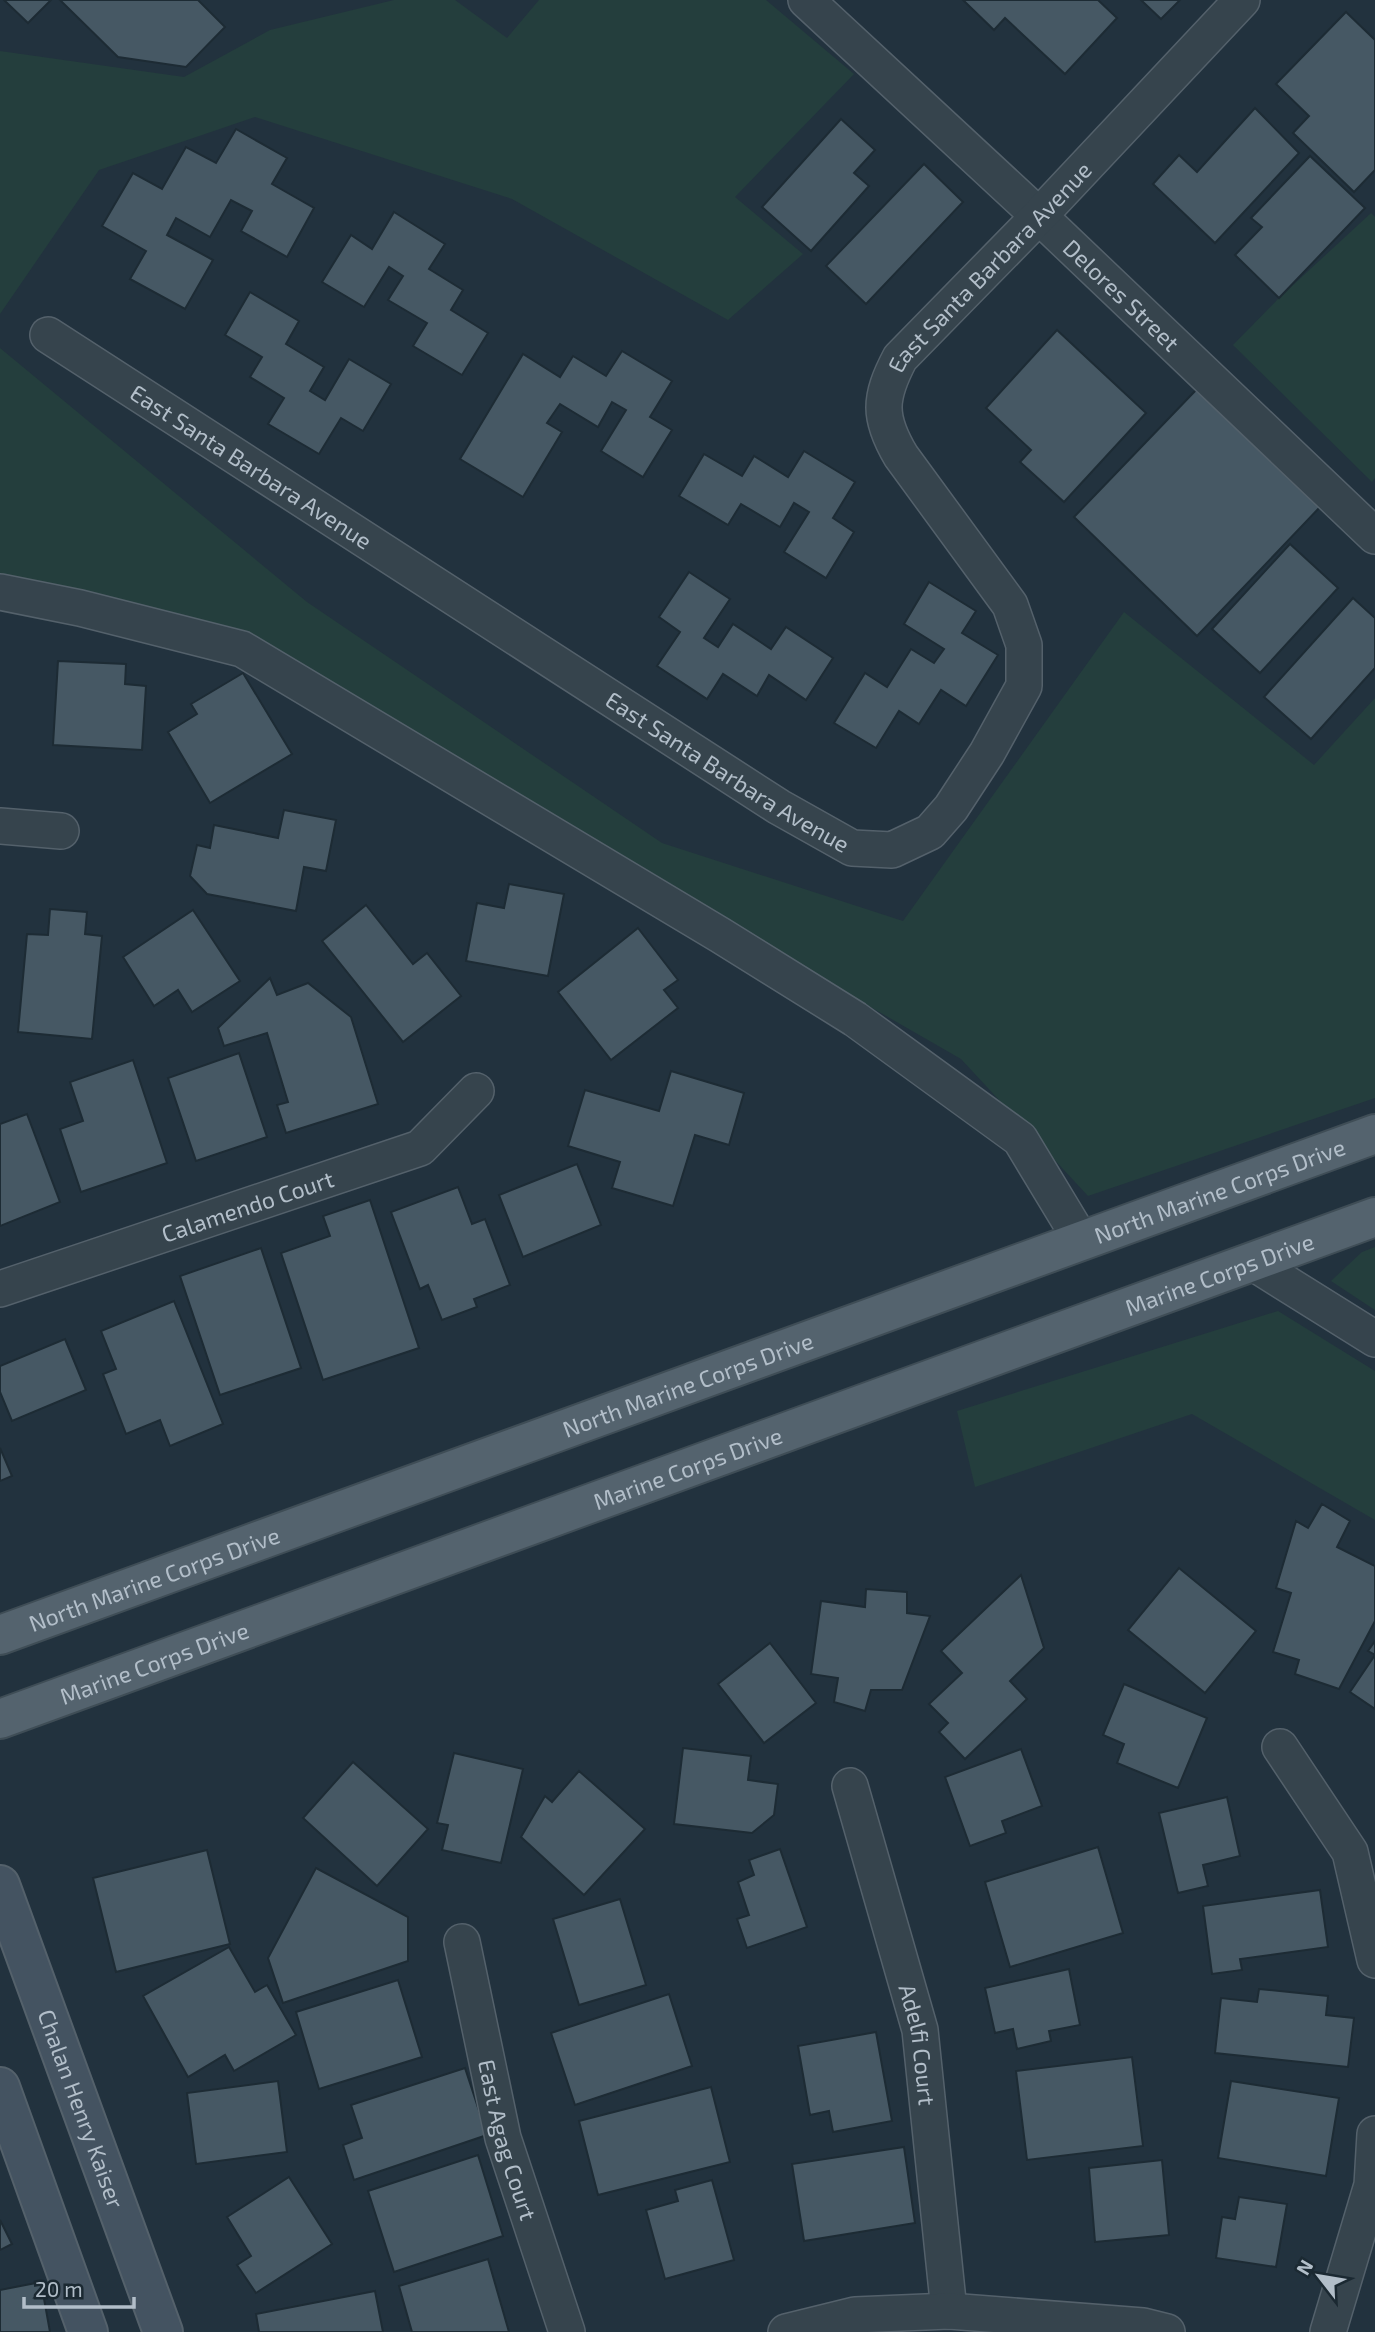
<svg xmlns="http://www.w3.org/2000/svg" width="1375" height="2332" font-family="'Exo 2',sans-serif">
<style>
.green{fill:#243e3d}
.building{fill:#465864;stroke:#1d2b34;stroke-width:2}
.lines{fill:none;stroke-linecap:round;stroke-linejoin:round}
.street-casing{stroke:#54616b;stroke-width:38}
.secondary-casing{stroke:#54616b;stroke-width:42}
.primary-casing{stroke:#3f4d56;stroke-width:42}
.street{stroke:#36444d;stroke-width:35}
.secondary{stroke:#445361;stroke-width:38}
.primary{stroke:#54636e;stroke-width:38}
.labels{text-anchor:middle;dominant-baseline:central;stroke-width:5;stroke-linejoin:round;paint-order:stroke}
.street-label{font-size:23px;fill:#b2bec9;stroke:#1b2932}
</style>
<rect width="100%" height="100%" fill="#22323e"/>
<g class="green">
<polygon points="394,0 455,0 507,38 539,0 766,0 854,74 735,197 803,254 728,320 512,199 255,117 99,170 0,314 0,51 184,77 270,30"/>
<polygon points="1371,213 1375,217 1375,478 1372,482 1233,345 1279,298"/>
<polygon points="0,348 307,602 662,843 903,921 1124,612 1314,765 1375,698 1375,1098 1088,1196 961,1059 566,832 247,638 0,576"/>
<polygon points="1375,1247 1375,1310 1331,1281 1362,1252"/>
<polygon points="1278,1311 1375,1371 1375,1520 1192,1414 975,1487 957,1411"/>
</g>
<g class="building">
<polygon points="4,0 51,0 28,23"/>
<polygon points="60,0 198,0 225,27 186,67 118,57"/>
<polygon points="963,0 1098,0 1117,18 1065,74 1005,18 994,30"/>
<polygon points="1141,0 1180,0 1161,19"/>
<polygon points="1346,12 1375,40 1375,170 1354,192 1293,133 1309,116 1276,84"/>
<polygon points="1255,108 1299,153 1215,243 1153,184 1179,155 1197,172"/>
<polygon points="841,119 875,150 854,173 869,186 811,251 762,207"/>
<polygon points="236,129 287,158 272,184 314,208 287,257 241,231 252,211 231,200 210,237 176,218 167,235 213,260 185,309 130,279 146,251 102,226 133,173 162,189 186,147 216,163"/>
<polygon points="1310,156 1365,208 1279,298 1235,255 1262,227 1251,218"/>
<polygon points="924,164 963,202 866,304 826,266"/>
<polygon points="394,212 445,244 429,269 463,290 451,310 488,333 462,375 413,346 427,323 388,300 403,276 389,267 364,307 322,282 351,235 372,249"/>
<polygon points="250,292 299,321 286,344 324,367 310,391 325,400 349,359 391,384 363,431 341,418 319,454 268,424 284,398 250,377 262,357 225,335"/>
<polygon points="1057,330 1146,413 1064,502 1020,462 1031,450 986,408"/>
<polygon points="622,351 672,381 650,417 672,430 643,477 601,451 626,410 612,402 598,427 560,404 547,423 562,432 523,497 460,459 523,354 560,377 573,356 606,376"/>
<polygon points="1197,389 1320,507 1197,636 1074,517"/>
<polygon points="804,451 855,482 833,518 854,532 826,578 784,552 809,512 794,503 780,527 741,504 728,525 679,496 704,454 742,476 754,456 788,477"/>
<polygon points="1290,544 1338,588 1260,673 1212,629"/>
<polygon points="689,572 730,599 704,638 718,647 733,624 771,649 786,627 833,658 806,700 769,675 757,696 723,674 707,699 657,666 680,632 659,617"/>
<polygon points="929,582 976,611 962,633 998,655 966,706 941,690 919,724 899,711 876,748 834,723 865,673 887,687 911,649 934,663 944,649 904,624"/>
<polygon points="1353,598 1375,618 1375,668 1311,739 1264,697"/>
<polygon points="58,661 126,664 125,684 146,686 142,750 53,745"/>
<polygon points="243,673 292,754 210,803 168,732 197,714 191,704"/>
<polygon points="284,810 336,820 326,871 304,867 296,911 207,894 190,876 197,845 210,848 214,825 278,838"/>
<polygon points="509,884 564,894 548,976 466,961 477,903 504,908"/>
<polygon points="366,905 413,964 427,953 461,996 403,1042 322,941"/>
<polygon points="50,909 87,912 85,934 102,936 92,1039 18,1032 27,934 48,935"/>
<polygon points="193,910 240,981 192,1012 178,990 154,1006 123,957"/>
<polygon points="638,928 678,980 664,990 678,1008 611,1060 558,992"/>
<polygon points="270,978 277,995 308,983 351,1017 378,1104 286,1133 277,1105 288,1102 267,1033 224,1046 218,1028"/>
<polygon points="239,1053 267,1137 196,1161 168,1078"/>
<polygon points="133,1060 167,1163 81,1192 60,1129 83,1121 70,1082"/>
<polygon points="671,1071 744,1093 729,1145 695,1135 673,1206 612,1188 620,1162 568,1146 585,1090 659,1111"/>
<polygon points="27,1114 60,1202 0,1226 0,1124"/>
<polygon points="577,1164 601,1225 523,1257 499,1195"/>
<polygon points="458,1187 472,1224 485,1219 510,1285 474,1299 477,1307 442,1320 428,1285 420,1289 391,1212"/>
<polygon points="370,1200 419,1348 323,1380 281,1253 330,1236 323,1216"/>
<polygon points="261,1248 301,1368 220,1395 180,1276"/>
<polygon points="174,1301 223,1424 170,1446 160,1420 126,1434 103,1374 116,1369 101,1331"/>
<polygon points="65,1339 86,1390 12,1421 0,1392 0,1366"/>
<polygon points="0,1448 12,1476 0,1481"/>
<polygon points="1322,1504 1350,1521 1337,1547 1375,1566 1375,1621 1339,1689 1295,1674 1299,1660 1273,1652 1291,1593 1276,1588 1296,1521 1308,1528"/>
<polygon points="1179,1568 1256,1631 1205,1693 1128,1630"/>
<polygon points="1021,1575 1044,1648 1010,1681 1027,1699 965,1759 939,1732 948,1723 929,1704 962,1673 941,1651"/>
<polygon points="866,1589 907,1592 907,1613 930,1616 902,1690 871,1690 865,1711 834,1702 838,1678 811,1674 821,1601 865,1607"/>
<polygon points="1375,1641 1375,1709 1350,1692 1375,1655 1368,1651"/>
<polygon points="770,1643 816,1703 764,1743 718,1684"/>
<polygon points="1124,1684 1207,1718 1178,1788 1117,1763 1124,1744 1103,1735"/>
<polygon points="683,1748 751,1756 748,1780 778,1784 774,1815 752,1833 674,1824"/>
<polygon points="1021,1749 1042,1806 1002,1821 1006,1833 970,1846 945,1777"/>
<polygon points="454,1753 523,1769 501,1863 442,1850 448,1825 437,1823"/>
<polygon points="353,1762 428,1829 377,1886 303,1818"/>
<polygon points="579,1771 645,1829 584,1895 521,1837 545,1796 552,1802"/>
<polygon points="1227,1797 1240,1856 1203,1865 1208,1886 1178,1893 1159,1813"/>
<polygon points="1098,1847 1123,1933 1010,1967 985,1882"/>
<polygon points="780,1849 807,1927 747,1948 737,1919 749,1915 738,1882 754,1875 749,1860"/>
<polygon points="207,1850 230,1944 116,1972 93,1878"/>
<polygon points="316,1868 408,1917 408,1961 283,2003 268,1958"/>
<polygon points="1320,1890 1328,1947 1240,1959 1242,1970 1212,1974 1203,1906"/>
<polygon points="620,1899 646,1985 579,2005 553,1919"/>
<polygon points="229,1947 255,1992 267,1985 296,2035 234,2071 225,2055 188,2077 143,1996"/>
<polygon points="1069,1969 1080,2025 1049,2031 1051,2041 1017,2049 1013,2029 995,2033 985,1988"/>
<polygon points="398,1980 422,2057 319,2089 296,2012"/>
<polygon points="1259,1989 1328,1996 1326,2015 1354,2018 1348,2067 1215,2053 1221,1998 1257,2002"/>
<polygon points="669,1994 692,2066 575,2105 551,2033"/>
<polygon points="876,2032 892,2121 833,2132 829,2111 810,2115 798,2046"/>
<polygon points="1132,2057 1143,2146 1027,2160 1016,2071"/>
<polygon points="465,2068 487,2135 354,2180 343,2145 362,2138 351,2105"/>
<polygon points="278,2081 287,2152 196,2164 187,2093"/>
<polygon points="1231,2081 1339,2098 1326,2176 1218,2158"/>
<polygon points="711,2087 730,2162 598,2195 579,2121"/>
<polygon points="904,2147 915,2223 804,2241 792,2164"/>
<polygon points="478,2155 503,2236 394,2272 368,2191"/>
<polygon points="1162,2160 1169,2235 1095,2242 1089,2168"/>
<polygon points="289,2177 332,2244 256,2293 237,2265 251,2256 227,2217"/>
<polygon points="712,2180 734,2260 665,2279 646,2210 678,2201 675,2190"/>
<polygon points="1239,2197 1287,2204 1276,2267 1216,2258 1222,2217 1235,2219"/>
<polygon points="0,2220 12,2244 0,2250"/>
<polygon points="488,2259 509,2332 412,2332 399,2286"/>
<polygon points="41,2282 50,2332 0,2332 0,2290"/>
<polygon points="375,2291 383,2332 259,2332 256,2314"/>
</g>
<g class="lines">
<defs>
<g id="street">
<path id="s1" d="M806 0 1039 216 1375 536"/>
<path id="s2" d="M48 335 779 807 852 848 892 850 930 832 951 808 987 753 1024 686V645L1010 605 901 456C878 417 879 398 900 358L1039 216 1242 0"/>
<polyline points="0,592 80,608 242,649 720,935 855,1019 1020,1139 1081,1240"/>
<polyline points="0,826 61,831"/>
<polyline points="1252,1262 1375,1339"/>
<path id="s3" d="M0 1289 420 1148 476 1091"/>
<polyline points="1280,1747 1350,1852 1375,1960"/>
<path id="s4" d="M850 1786 920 2030 949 2311"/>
<path id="s5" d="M462 1942 503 2138 567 2332"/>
<polyline points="786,2332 855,2315 949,2311 1143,2326 1167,2332"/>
<polyline points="1328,2332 1372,2185 1375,2134"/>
</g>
<g id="secondary">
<path id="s6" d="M0 1885 163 2332"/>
<polyline points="0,2087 88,2332"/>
</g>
<g id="primary">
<path id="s7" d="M0 1635 1375 1134"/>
<path id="s8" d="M0 1719 1375 1217"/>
</g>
</defs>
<use href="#street" class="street-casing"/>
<use href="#secondary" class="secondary-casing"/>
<use href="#primary" class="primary-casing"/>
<use href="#street" class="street"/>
<use href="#secondary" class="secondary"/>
<use href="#primary" class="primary"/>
</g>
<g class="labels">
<g class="street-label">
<text stroke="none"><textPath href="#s2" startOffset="1710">East Santa Barbara Avenue</textPath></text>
<text stroke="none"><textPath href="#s1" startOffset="432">Delores Street</textPath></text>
<text stroke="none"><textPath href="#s2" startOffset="242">East Santa Barbara Avenue</textPath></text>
<text stroke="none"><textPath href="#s2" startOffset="808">East Santa Barbara Avenue</textPath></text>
<text stroke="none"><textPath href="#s7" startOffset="1298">North Marine Corps Drive</textPath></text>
<text stroke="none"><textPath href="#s3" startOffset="261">Calamendo Court</textPath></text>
<text stroke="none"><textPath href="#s8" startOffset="1298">Marine Corps Drive</textPath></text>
<text stroke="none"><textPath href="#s7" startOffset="732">North Marine Corps Drive</textPath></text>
<text stroke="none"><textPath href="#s8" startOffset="732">Marine Corps Drive</textPath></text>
<text stroke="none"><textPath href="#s7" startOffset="164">North Marine Corps Drive</textPath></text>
<text stroke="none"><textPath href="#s8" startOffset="164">Marine Corps Drive</textPath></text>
<text stroke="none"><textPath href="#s4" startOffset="268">Adelfi Court</textPath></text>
<text stroke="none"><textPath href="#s6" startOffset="238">Chalan Henry Kaiser</textPath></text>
<text stroke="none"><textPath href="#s5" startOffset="203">East Agag Court</textPath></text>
</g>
</g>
<g transform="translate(1319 2276) rotate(301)" stroke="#1b2932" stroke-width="5" paint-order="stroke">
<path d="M0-5L12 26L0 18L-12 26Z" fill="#b2bec9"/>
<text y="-10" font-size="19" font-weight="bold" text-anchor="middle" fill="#b2bec9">N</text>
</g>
<path d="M24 2297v10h110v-10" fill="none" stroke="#b2bec9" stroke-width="3.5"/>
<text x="35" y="2297" font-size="21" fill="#b2bec9" stroke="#1b2932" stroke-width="5" paint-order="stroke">20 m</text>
</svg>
